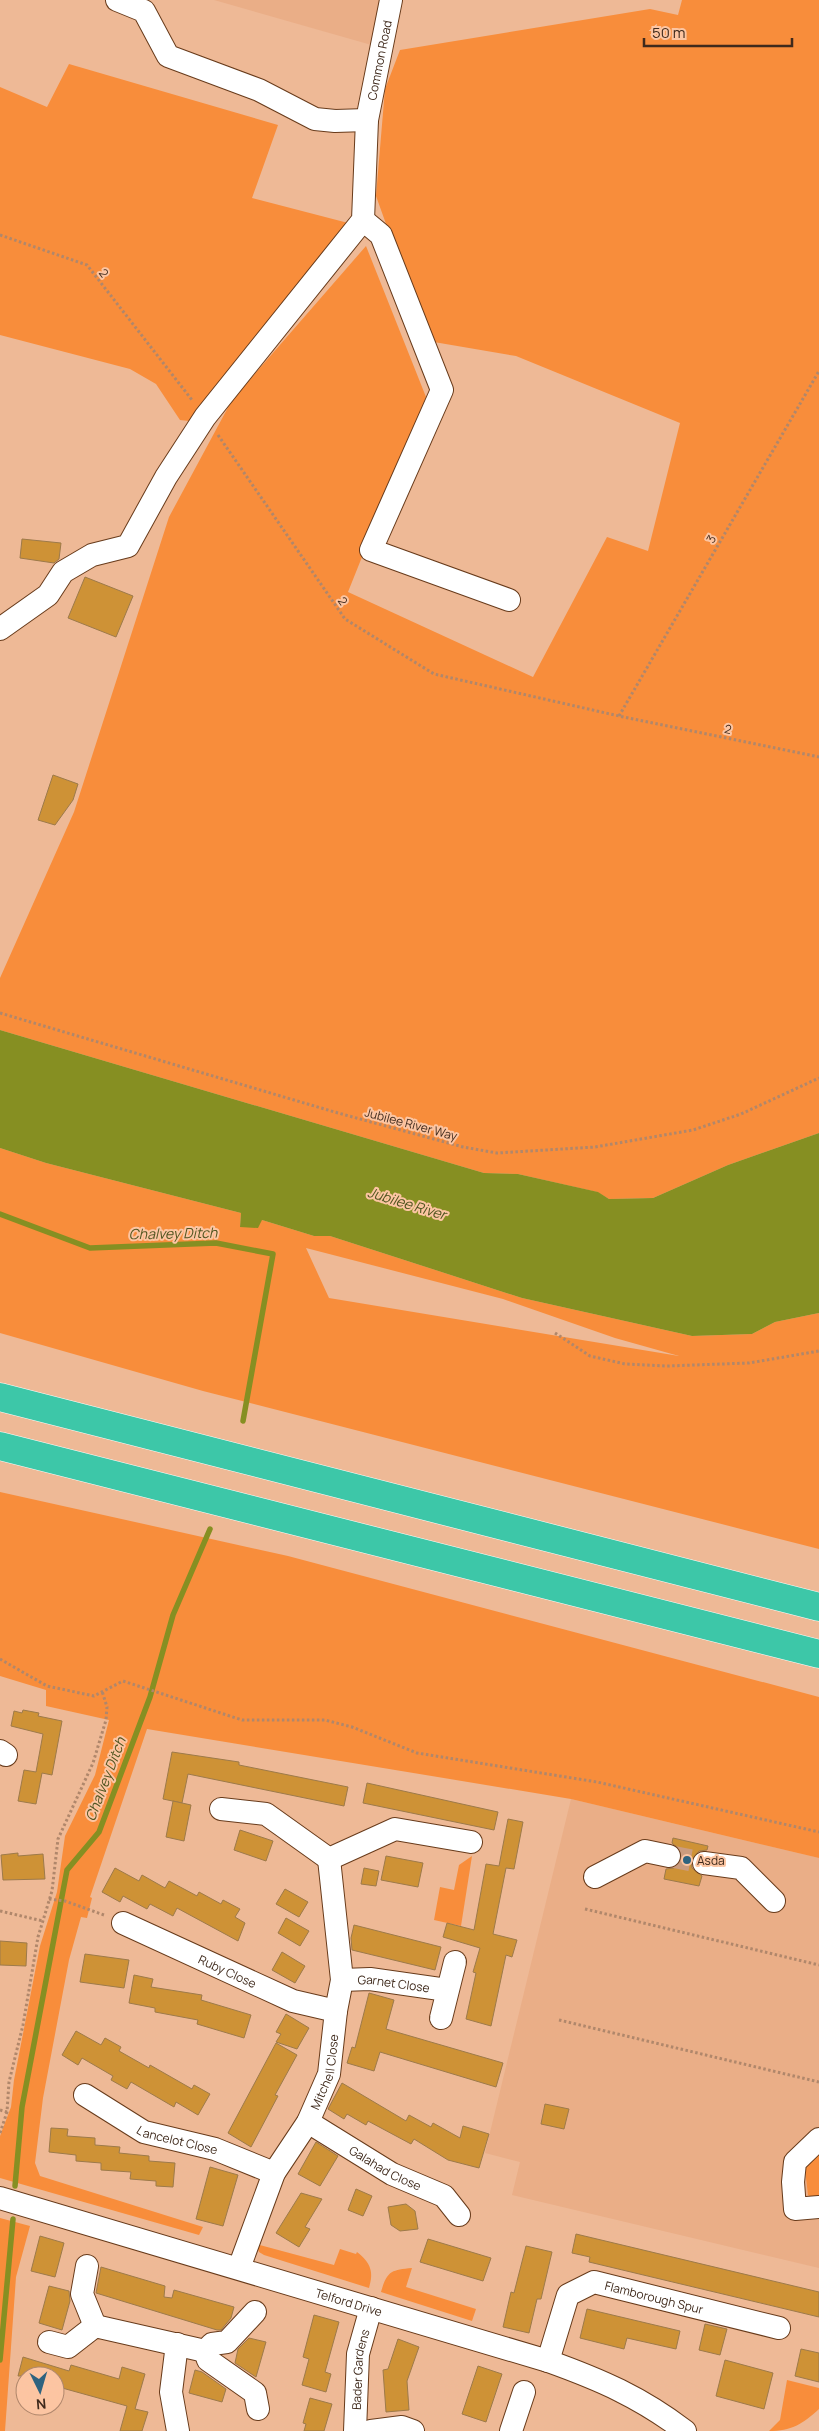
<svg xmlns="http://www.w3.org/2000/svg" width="819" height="2431" font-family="Manrope,sans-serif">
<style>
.built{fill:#eaae87}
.green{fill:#f88d3b;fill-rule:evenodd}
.water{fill:#868f22}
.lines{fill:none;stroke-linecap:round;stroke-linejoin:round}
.stream{stroke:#868f22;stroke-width:5.5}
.building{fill:#ce9236;stroke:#9d7a4a}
.minor-tunnel{stroke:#cb9c7e;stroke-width:22;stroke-dasharray:22 11;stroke-linecap:butt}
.minor-casing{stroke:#683b1b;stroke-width:24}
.highway-casing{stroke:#fff;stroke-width:29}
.path{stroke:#b0876b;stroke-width:3;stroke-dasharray:2.5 2.5;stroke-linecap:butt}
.minor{stroke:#fff;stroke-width:22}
.highway{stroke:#3dc7a8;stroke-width:28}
.poi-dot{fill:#2e637f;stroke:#fcc5a2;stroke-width:2}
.labels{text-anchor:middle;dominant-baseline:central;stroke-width:4;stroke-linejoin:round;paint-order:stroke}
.street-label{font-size:12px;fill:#3f2a1c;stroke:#fcc5a2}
.poi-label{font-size:12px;fill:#3f2a1c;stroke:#fcc5a2;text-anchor:start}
.water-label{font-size:14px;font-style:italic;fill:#505520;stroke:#fcc5a2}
</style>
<rect width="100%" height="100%" fill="#eeb996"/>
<g class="built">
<polygon points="214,0 382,0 375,46"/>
<polygon points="571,1799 819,1858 819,2268 512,2195 520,2162 485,2153"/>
</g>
<g class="green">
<polygon points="682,0 819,0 819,1133 728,1165 653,1198 609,1199 597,1192 518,1174 484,1173 0,1030 0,978 74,812 169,517 232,400 366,246 426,397 348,592 533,677 607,537 648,551 680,423 516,356 428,341 376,196 385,89 400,50 650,9 678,15"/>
<polygon points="69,64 278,125 252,198 352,224 189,421 180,420 156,384 130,369 0,335 0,87 47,107"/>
<path d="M0 1148 46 1163 241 1213 240 1227 262 1220 314 1236H330L522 1298 692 1336 752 1334 775 1322 819 1313V1549L203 1391 0 1333ZM306 1248 503 1299 615 1338 679 1356 329 1298Z"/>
<polygon points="0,1492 288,1556 819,1697 819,1858 571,1799 147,1729 90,1897 92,1898 87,1918 81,1917 69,1960 43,2098 35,2163 40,2176 203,2227 199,2235 0,2178 0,2136 11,2107 14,2080 40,1946 57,1892 65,1836 95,1775 109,1720 46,1706 46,1690 0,1676"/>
<polygon points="472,1856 461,1926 434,1920 440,1887 454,1890 459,1865"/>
<polygon points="819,2155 819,2200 817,2201 808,2195 805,2169 811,2158"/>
<polygon points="0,2218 30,2226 16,2277 5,2431 0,2431"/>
<path d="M256 2244 334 2265 340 2249 356 2254 357 2252C371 2263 374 2272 369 2288L264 2255 259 2252Z"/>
<path d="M412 2268 406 2287 476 2309 472 2321 381 2292C387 2271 391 2270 412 2268Z"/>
<path d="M787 2380 819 2388V2409C803 2424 791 2431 769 2431L780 2420Z"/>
</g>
<polygon class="water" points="0,1030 484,1173 518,1174 598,1192 609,1199 653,1198 728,1165 819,1133 819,1313 775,1322 752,1334 692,1336 522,1298 330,1236 314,1236 262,1220 258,1228 240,1227 241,1213 46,1163 0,1148"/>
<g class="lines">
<g class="stream">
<polyline points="0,1214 90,1248 216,1243 273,1254 243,1421"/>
<polyline points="15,2186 22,2107 67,1870 99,1832 150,1697 173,1615 210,1529"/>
<polyline points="0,2360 13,2219"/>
</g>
</g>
<g class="building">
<polygon points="22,539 61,543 59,559 54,563 20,558"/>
<polygon points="85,577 133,596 116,637 68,618"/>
<polygon points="53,775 78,784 73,800 55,825 38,820"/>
<polygon points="23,1710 39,1713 38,1716 62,1721 52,1775 42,1773 36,1804 18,1801 24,1770 36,1772 43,1734 11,1726 14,1711 22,1713"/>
<polygon points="172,1752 239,1762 239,1765 348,1787 344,1806 188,1774 182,1803 163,1799"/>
<polygon points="367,1783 498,1812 494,1830 363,1803"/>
<polygon points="173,1801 191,1805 184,1841 166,1837"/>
<polygon points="508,1819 523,1822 514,1869 506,1868 493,1934 517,1940 512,1957 506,1955 491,2026 466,2019 476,1973 473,1972 480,1948 443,1937 447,1923 474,1930 486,1864 499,1866"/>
<polygon points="240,1830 273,1841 266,1861 234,1850"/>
<polygon points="673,1838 708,1846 707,1850 699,1851 691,1861 692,1868 702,1876 699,1886 664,1879 666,1869 674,1868 682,1859 681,1851 672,1843"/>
<polygon points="18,1853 18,1856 43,1854 45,1879 3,1880 1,1855"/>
<polygon points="386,1856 423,1863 418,1887 381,1880"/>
<polygon points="115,1868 139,1881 142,1875 165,1888 169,1881 197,1896 199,1892 221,1904 223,1900 240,1909 235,1917 245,1923 238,1941 177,1908 173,1916 150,1904 147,1909 123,1896 120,1902 102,1892"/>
<polygon points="364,1868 379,1871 376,1886 361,1884"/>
<polygon points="285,1889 308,1902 299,1917 276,1904"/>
<polygon points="286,1918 309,1931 300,1946 278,1933"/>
<polygon points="354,1925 441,1947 435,1970 352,1950 351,1938"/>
<polygon points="0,1941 27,1943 26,1966 0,1965"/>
<polygon points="282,1952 305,1966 295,1983 272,1970"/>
<polygon points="85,1954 129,1960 124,1988 80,1982"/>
<polygon points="134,1975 153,1979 151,1987 202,1995 201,2000 251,2015 244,2038 197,2024 198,2020 155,2012 155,2008 129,2003"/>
<polygon points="369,1993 394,2000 386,2029 503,2063 496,2087 380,2052 374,2071 347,2063 352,2047 355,2048"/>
<polygon points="286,2014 309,2028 297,2049 276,2042 281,2034 276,2032"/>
<polygon points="76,2031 101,2045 105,2038 121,2047 119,2051 149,2068 150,2065 192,2089 194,2085 210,2094 198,2115 176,2102 174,2107 131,2082 127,2089 111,2080 113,2076 82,2058 78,2065 62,2055"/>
<polygon points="276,2043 297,2055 275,2095 278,2096 251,2147 228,2133"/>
<polygon points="342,2083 406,2121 409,2115 431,2127 433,2123 460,2138 463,2126 489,2134 479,2168 448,2160 414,2139 411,2144 368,2121 366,2125 347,2114 344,2119 328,2109"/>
<polygon points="545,2104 569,2109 564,2129 541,2124"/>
<polygon points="51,2128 68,2129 67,2136 95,2138 95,2145 120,2147 119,2153 149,2156 149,2161 175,2163 173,2187 156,2186 156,2181 130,2179 131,2172 101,2170 101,2163 76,2161 76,2155 49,2152"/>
<polygon points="316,2142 338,2156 320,2186 298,2174"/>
<polygon points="210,2167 238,2175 223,2226 196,2219"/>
<polygon points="356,2189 372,2196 363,2216 348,2210"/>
<polygon points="301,2193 322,2199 305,2227 310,2229 299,2247 276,2233"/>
<polygon points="406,2204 415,2211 418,2229 400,2231 391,2225 388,2207"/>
<polygon points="576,2234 819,2292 819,2317 589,2262 590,2257 572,2253"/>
<polygon points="40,2236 64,2243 55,2277 31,2271"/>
<polygon points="428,2239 491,2258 483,2281 420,2262"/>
<polygon points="526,2246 552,2252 541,2299 537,2299 529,2333 503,2327 511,2292 514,2293"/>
<polygon points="101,2267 165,2286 164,2297 172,2298 174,2290 234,2307 231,2318 221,2330 217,2330 96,2293"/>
<polygon points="49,2286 69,2291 70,2301 62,2330 39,2323"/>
<polygon points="587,2309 680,2331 676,2349 627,2338 624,2349 580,2338"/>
<polygon points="314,2315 339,2322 325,2372 331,2374 326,2392 302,2385 309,2359 303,2357"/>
<polygon points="705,2324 727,2329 720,2355 699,2350"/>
<polygon points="249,2338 266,2342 256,2377 235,2363 238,2349"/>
<polygon points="398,2339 419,2347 407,2381 409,2410 386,2412 383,2370 388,2369"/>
<polygon points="801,2349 819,2353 819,2382 795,2376"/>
<polygon points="23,2357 69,2371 71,2365 119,2379 122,2367 145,2374 135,2409 148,2412 142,2431 120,2431 127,2406 55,2386 55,2376 18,2376"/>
<polygon points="725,2360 773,2373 764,2409 716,2396"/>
<polygon points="478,2366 502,2374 486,2422 462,2414"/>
<polygon points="195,2370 202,2372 226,2389 222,2402 189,2393"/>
<polygon points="310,2398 332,2404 324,2431 304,2431 306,2424 303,2423"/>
</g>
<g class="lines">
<polyline class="minor-tunnel" points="669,1856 704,1863"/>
<defs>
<g id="minor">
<polyline points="117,0 144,11 168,56 259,90 315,119 335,121 367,120"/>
<polyline points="363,220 381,235 442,390 371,550 509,600"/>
<path id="s1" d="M0 629 48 595 63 572 92 555 128 546 166 477 205 417 363 220 367 120 391 0"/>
<polyline points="0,1751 6,1755"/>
<polyline points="221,1809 266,1814 329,1859 395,1829 471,1842"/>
<polyline points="704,1863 741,1868 774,1901"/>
<polyline points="595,1877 645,1851 669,1856"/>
<path id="s2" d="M123 1923 293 2001 336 2011"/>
<path id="s3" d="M342 1980 370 1979 447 1990"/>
<polyline points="441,2018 455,1962"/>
<path id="s4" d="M85 2095 144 2132 215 2149 274 2173"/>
<path id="s5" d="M308 2122 392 2174 444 2196 459 2215"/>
<polyline points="819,2139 795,2162 793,2182 795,2209 819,2207"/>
<path id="s6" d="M0 2198 548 2361C601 2380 640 2397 685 2431"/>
<polyline points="87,2266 82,2294 95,2326"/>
<path id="s7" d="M239 2268 274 2173 308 2122 329 2074 336 2011 342 1980 329 1859"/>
<polyline points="49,2342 68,2347 95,2326 205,2351"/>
<polyline points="177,2344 171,2392 178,2431"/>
<polyline points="205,2351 208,2360 255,2393 258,2409"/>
<polyline points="205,2351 212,2344 227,2342 255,2312"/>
<path id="s8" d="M548 2361 568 2295 594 2282 779 2328"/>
<path id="s9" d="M355 2431 358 2354 371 2308"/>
<polyline points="371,2431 402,2427 413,2431"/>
<polyline points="511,2431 524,2392"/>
</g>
<g id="highway">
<polyline points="0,1397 819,1607"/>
<polyline points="0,1446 819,1654"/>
</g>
</defs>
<use href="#minor" class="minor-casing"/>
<use href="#highway" class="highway-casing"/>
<g class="path">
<polyline points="0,235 87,265 192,400"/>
<polyline points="218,435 345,619 434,674 619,716 819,757"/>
<polyline points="619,716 819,371"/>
<polyline points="0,1013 338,1113 463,1147 497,1153 595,1147 693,1130 741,1114 819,1078"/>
<polyline points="555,1333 590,1356 625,1364 667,1366 749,1363 819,1351"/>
<polyline points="0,1659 47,1686 94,1696 123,1681 242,1720 325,1720 352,1727 417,1753 597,1782 819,1832"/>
<polyline points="49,1899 65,1901 104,1915"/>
<polyline points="585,1909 819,1965"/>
<polyline points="0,1911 43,1921"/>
<polyline points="559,2020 819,2082"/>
<polyline points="0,2110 7,2112"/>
<polyline points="0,2133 7,2112 9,2082 23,2025 38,1937 52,1891 58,1839 93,1763 106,1720 107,1707 102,1691"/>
</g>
<use href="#minor" class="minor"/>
<use href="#highway" class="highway"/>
</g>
<circle class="poi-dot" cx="687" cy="1860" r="5"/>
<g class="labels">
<g class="street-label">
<text stroke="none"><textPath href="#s1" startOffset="721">Common Road</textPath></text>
<text transform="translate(104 273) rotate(52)">2</text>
<text transform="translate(711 539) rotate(-60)">3</text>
<text transform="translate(343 601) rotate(55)">2</text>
<text transform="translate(728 729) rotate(12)">2</text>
<text transform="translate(411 1124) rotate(15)">Jubilee River Way</text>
<text stroke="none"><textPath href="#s2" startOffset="115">Ruby Close</textPath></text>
<text stroke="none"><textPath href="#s3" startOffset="52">Garnet Close</textPath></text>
<text stroke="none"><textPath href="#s7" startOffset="216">Mitchell Close</textPath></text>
<text stroke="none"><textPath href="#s4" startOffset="104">Lancelot Close</textPath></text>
<text stroke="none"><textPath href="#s5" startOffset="90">Galahad Close</textPath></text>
<text stroke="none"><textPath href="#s8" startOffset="160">Flamborough Spur</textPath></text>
<text stroke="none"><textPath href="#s6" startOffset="364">Telford Drive</textPath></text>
<text stroke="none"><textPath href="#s9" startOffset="62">Bader Gardens</textPath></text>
</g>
<g class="poi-label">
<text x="697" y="1860">Asda</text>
</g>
<g class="water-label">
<text transform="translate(407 1203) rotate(17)">Jubilee River</text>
<text transform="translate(173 1233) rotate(-1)">Chalvey Ditch</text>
<text transform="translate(105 1779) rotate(-69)">Chalvey Ditch</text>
</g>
</g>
<g transform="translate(40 2391) rotate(175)"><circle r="24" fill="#fcc5a2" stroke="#b0876c"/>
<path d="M0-4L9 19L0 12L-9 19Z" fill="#2e637f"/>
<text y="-8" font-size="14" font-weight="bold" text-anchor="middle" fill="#3f2a1c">N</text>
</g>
<path d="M644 38v8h148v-8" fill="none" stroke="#3f2a1c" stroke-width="2.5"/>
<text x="652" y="38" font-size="15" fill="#3f2a1c" stroke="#fcc5a2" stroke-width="4" paint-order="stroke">50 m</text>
</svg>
